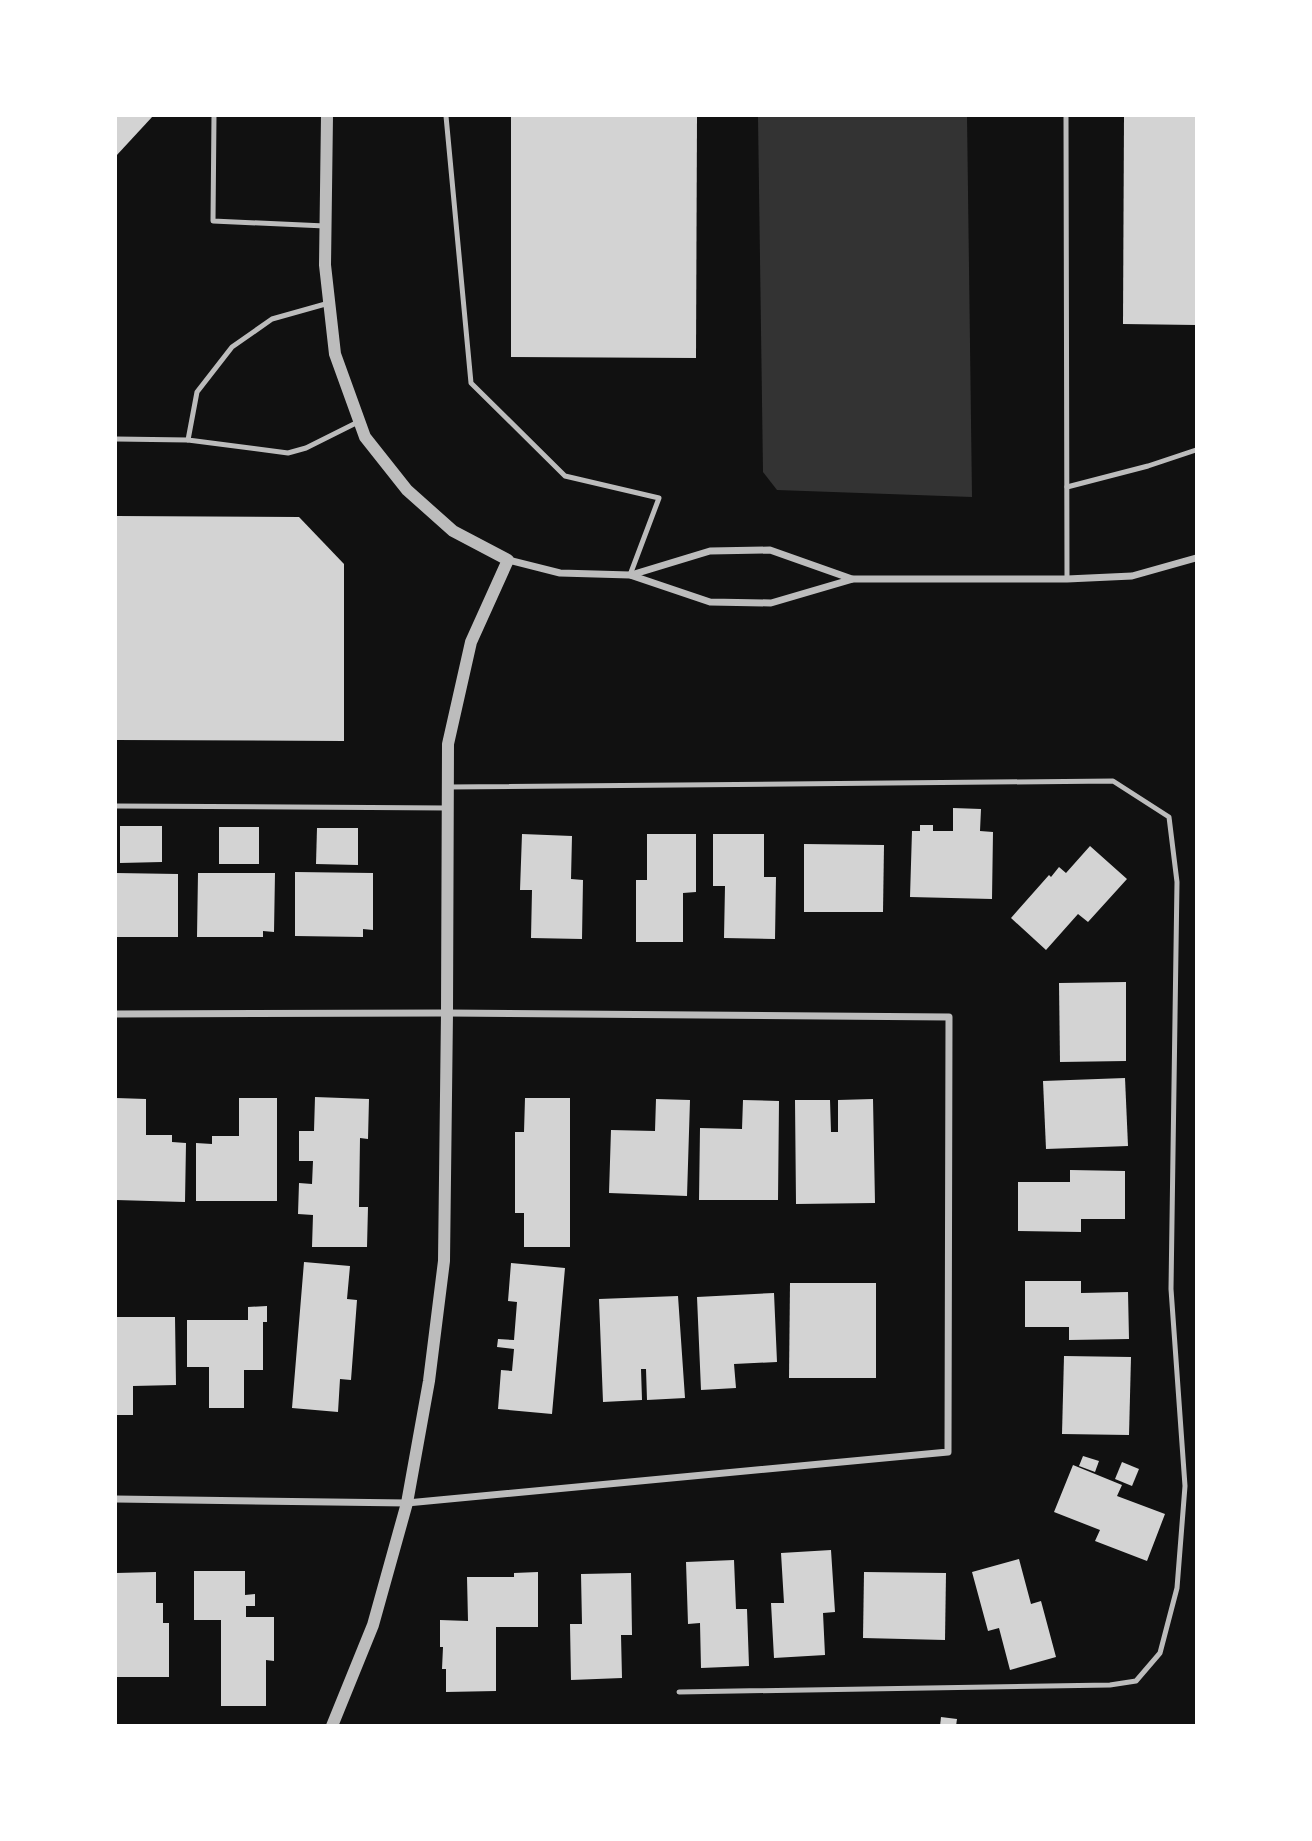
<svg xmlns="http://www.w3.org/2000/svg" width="1312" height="1841" font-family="'Roboto Condensed',sans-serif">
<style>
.water{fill:#333}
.building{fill:#d3d3d3}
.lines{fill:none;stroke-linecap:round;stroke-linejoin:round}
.service{stroke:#bcbcbc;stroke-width:5}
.minor{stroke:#bcbcbc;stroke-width:7}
.tertiary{stroke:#bcbcbc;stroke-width:12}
</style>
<rect width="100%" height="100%" fill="#111"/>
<polygon class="water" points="758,116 967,116 972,497 777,490 763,472"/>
<g class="building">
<polygon points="116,116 153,116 116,156"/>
<polygon points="511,116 697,116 696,358 511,357"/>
<polygon points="1124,116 1196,116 1196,325 1123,324"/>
<polygon points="116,516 299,517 344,564 344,741 116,740"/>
<polygon points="953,808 981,809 980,831 993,832 992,899 910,897 912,831 920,831 920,825 933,825 933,831 953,831"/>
<polygon points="120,826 162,826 162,862 120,863"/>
<rect x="219" y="827" width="40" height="37"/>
<polygon points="317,828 358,828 358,865 316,864"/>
<polygon points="522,834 572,836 571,879 583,880 582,939 531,938 532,890 520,890"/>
<polygon points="647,834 696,834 696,892 683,893 683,942 636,942 636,880 647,880"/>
<polygon points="713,834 764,834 764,877 776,877 775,939 724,938 725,886 713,886"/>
<polygon points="804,844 884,845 883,912 804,912"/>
<polygon points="1090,846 1127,879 1088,922 1078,914 1046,950 1011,918 1049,875 1051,877 1059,867 1066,873"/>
<polygon points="295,872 373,873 373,930 363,929 363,937 295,936"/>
<polygon points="116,873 178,874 178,937 116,937"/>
<polygon points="198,873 275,873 274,932 263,931 263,937 197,937"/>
<polygon points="1126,982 1126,1061 1060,1062 1059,983"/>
<polygon points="1125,1078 1128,1146 1046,1149 1043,1081"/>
<polygon points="315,1097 369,1099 368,1139 360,1138 359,1207 368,1207 367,1247 312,1247 313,1215 298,1214 299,1183 312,1184 313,1161 299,1161 299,1131 314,1131"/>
<polygon points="116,1098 146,1099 146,1135 172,1135 172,1142 186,1143 185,1202 116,1200"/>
<polygon points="239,1098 277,1098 277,1201 196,1201 196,1143 212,1144 212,1136 239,1136"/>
<polygon points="525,1098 570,1098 570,1247 524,1247 524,1213 515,1213 515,1132 524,1132"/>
<polygon points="656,1099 690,1100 687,1196 609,1193 611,1130 655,1131"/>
<polygon points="873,1099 875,1203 796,1204 795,1100 830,1100 831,1132 838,1132 838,1100"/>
<polygon points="743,1100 779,1101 778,1200 699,1200 700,1128 742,1129"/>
<polygon points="1070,1170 1125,1171 1125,1219 1081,1219 1081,1232 1018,1231 1018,1182 1070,1182"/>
<polygon points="304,1262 350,1266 347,1299 357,1300 351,1380 340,1379 338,1412 292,1408"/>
<polygon points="511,1263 565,1268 552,1414 498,1409 501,1370 512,1371 514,1349 497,1347 498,1339 514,1340 517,1302 508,1301"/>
<polygon points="1025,1281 1081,1281 1081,1293 1128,1292 1129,1339 1069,1340 1069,1327 1025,1327"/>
<polygon points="790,1283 876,1283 876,1378 789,1378"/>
<polygon points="774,1293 777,1362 734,1364 736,1388 701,1390 697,1297"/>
<polygon points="678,1296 685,1398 647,1400 646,1369 641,1369 642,1400 603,1402 599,1299"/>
<polygon points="267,1306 267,1322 263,1322 263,1370 244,1370 244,1408 209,1408 209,1367 187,1367 187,1320 248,1320 248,1307"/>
<polygon points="116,1317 175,1317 176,1385 133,1386 133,1415 116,1415"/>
<polygon points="1064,1356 1131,1357 1129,1435 1062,1434"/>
<polygon points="1083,1456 1099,1461 1095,1472 1079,1466"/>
<polygon points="1122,1462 1139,1469 1132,1486 1115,1479"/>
<polygon points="1073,1465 1122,1485 1117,1496 1165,1514 1147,1561 1095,1541 1100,1530 1054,1512"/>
<polygon points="831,1550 835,1612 823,1613 825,1655 774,1658 771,1603 784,1603 781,1553"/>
<polygon points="1019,1559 1031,1604 1041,1601 1056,1657 1010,1670 999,1628 988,1631 972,1572"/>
<polygon points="734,1560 736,1609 747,1609 749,1666 701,1668 700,1623 688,1624 686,1562"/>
<polygon points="194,1571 245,1571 245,1595 255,1594 255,1606 246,1606 246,1617 274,1617 274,1661 266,1660 266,1706 221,1706 221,1620 194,1620"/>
<polygon points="156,1572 156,1603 163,1603 163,1623 169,1623 169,1677 116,1677 116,1573"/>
<polygon points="538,1572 538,1627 496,1627 496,1691 446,1692 446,1669 442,1669 443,1647 440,1647 440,1620 468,1621 467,1577 514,1577 514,1573"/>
<polygon points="864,1572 946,1573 945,1640 863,1638"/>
<polygon points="631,1573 632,1635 621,1635 622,1678 571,1680 570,1624 582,1624 581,1574"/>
<polygon points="941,1717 957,1719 956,1726 940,1726"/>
</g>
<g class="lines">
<g class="service">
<polyline points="214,116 213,221 325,226"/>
<polyline points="446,116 471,383 565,476 659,498 630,575"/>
<polyline points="1066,116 1067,579"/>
<polyline points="329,303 272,319 232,347 197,392 188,440 288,453 306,448 358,422"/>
<polyline points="116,439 188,440"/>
<polyline points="1067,487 1148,466 1196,450"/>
<polyline points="448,787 1113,781 1169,817 1177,882 1171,1289 1185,1486 1177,1588 1160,1653 1136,1681 1110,1685 679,1692"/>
<polyline points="116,806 447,808"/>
</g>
<g class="minor">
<polyline points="508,560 560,573 630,575 710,602 771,603 853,579 1067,579 1132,576 1196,558"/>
<polyline points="631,575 710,551 770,550 852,579"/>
<polyline points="116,1014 447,1013 949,1017 948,1452 407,1503 116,1499"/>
</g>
<polyline class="tertiary" points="327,116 325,265 335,354 365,437 407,490 453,531 508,560 471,642 448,744 447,1013 444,1261 429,1381 407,1503 373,1625 332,1726"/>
</g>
<rect width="1312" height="1841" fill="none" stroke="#ffffff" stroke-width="234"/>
</svg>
